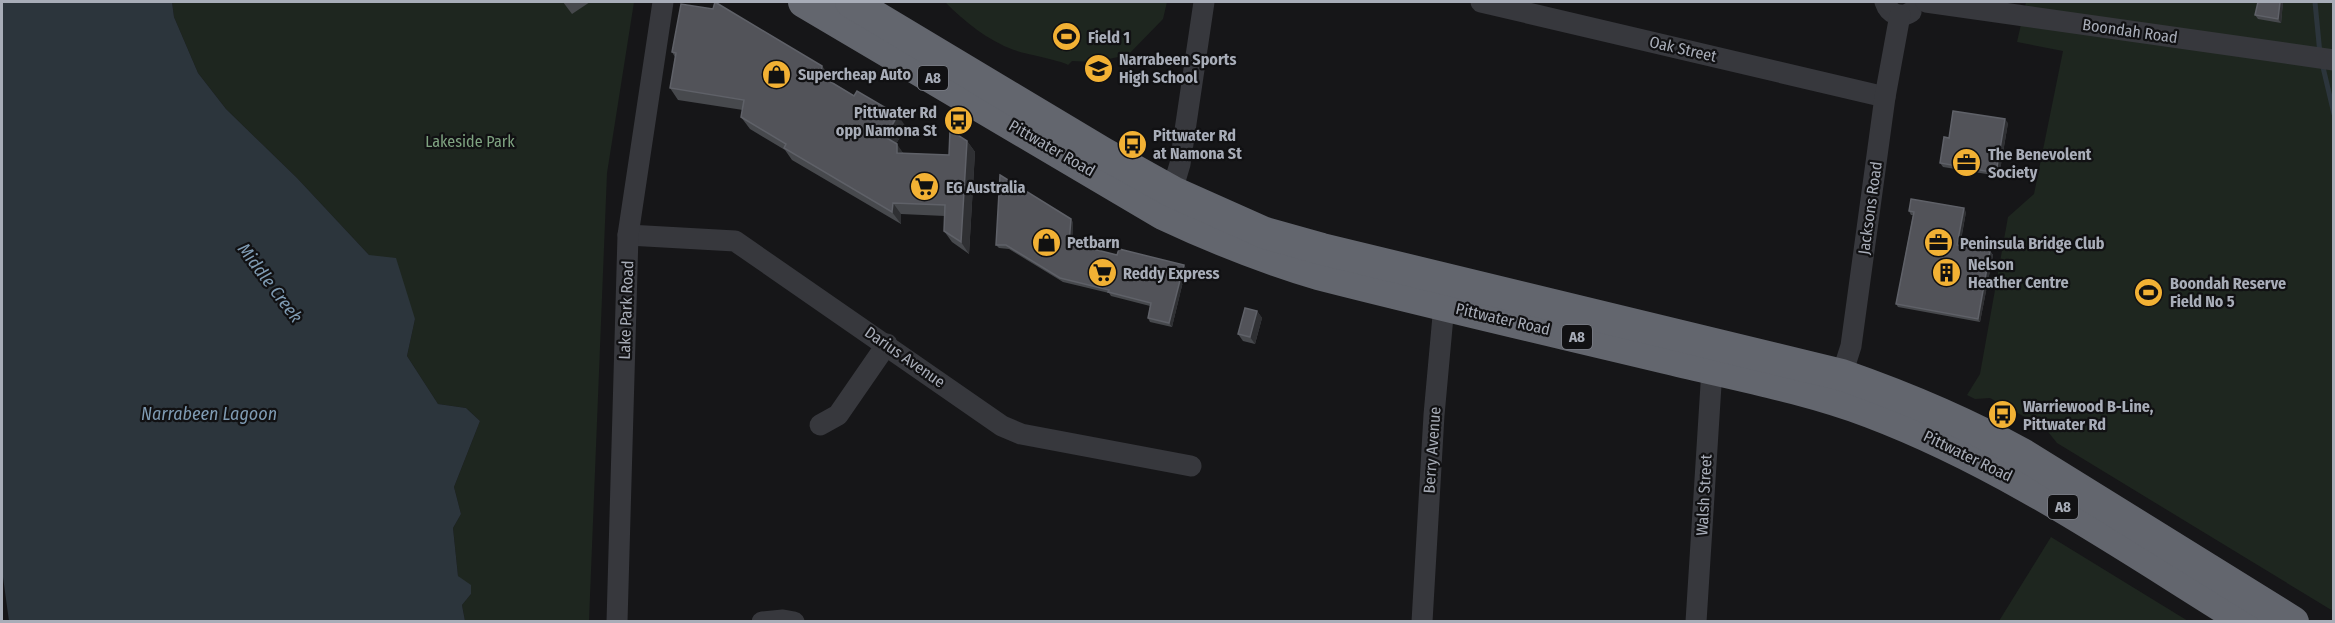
<svg xmlns="http://www.w3.org/2000/svg" width="2335" height="623" font-family="'Fira Sans Condensed',sans-serif">
<style>
.green{fill:#1e261f}
.water{fill:#2c353c}
.lines{fill:none;stroke-linecap:round;stroke-linejoin:round}
.stream{stroke:#2c353c;stroke-width:5}
.minor{stroke:#37383d;stroke-width:21}
.highway{stroke:#63666e;stroke-width:32}
.wall{fill:#47494d}
.shaded-wall{fill:#2f3033}
.building{fill:#525359;stroke:#5f6168;stroke-width:1.5}
.labels{text-anchor:middle;dominant-baseline:central;stroke-width:4.5;stroke-linejoin:round;paint-order:stroke}
.shield{fill:#111113;stroke:#7b7e86;stroke-width:1.5}
.shield-label{font-size:15px;font-weight:bold;fill:#a8adb8}
.street-label{font-size:16px;fill:#a8adb8;stroke:#111113}
.poi-label{font-size:16px;font-weight:bold;fill:#a8adb8;stroke:#111113;text-anchor:start}
.park-label{font-size:16px;fill:#7fa381;stroke:#111113}
.water-label{font-size:18px;font-style:italic;fill:#7f9bb3;stroke:#111113}
</style>
<rect width="100%" height="100%" fill="#161618"/>
<g class="green">
<polygon points="172,2 634,2 607,173 589,621 465,621 462,605 471,594 458,576 453,528 461,514 454,487 480,421 466,408 438,404 407,356 415,319 369,255 297,178 226,109 198,73 174,17"/>
<path d="M945 2H1167L1163 19 1128 55 1094 62 1072 61 1068 65C1064 61 1025 54 1014 50 987 40 965 22 945 2Z"/>
<polygon points="2026,2 2333,2 2333,611 2057,443 2045,428 1990,398 1975,399 1967,395 1980,374 2008,217 2034,194 2063,51 2017,42"/>
<polygon points="2051,537 2188,621 1999,621"/>
</g>
<polygon class="water" points="2,2 172,2 174,17 198,73 226,109 297,178 369,255 396,258 415,319 407,356 438,404 466,408 480,421 454,487 461,514 453,528 458,576 471,585 471,594 462,605 465,621 9,621 2,570"/>
<g class="lines">
<g class="stream">
<polyline points="2315,2 2320,54"/>
<polyline points="2322,63 2334,114"/>
</g>
<g class="minor">
<polyline points="1481,2 1885,97"/>
<path d="M1885 2C1889 14 1900 19 1911 12"/>
<polyline points="1926,2 2334,60"/>
<polyline points="1169,201 1180,164 1204,2"/>
<polyline points="628,235 735,241 1002,426 1021,434 1191,466"/>
<polyline points="1838,387 1851,346 1885,97 1900,15"/>
<polyline points="820,425 838,415 887,344"/>
<polyline points="617,622 628,235 663,2"/>
<polyline points="762,622 783,620 794,622"/>
<polyline points="1422,622 1434,415 1445,294"/>
<polyline points="1696,622 1712,369"/>
</g>
<g class="highway">
<path d="M804 2 1163 214C1214 238 1265 258 1318 274 1435 304 1553 331 1670 359 1736 375 1806 388 1870 412 2005 463 2124 546 2247 622"/>
<path d="M851 2 1103 153 1173 192 1265 233 1322 249 1842 375C1905 397 1965 422 2024 455L2293 622"/>
</g>
</g>
<g class="wall">
<polygon points="563,2 590,2 572,14"/>
<polygon points="2283,2 2281,23 2258,19 2255,15"/>
<polygon points="672,52 822,66 831,78 830,81 906,127 896,144 903,153 949,155 967,141 975,152 969,254 952,242 944,231 945,216 901,214 901,224 792,160 785,150 750,129 741,117 743,110 678,100 670,88 675,57"/>
<polygon points="2008,123 1999,176 1943,167 1940,163 1949,138"/>
<polygon points="1909,211 1966,212 1960,246 1990,251 1993,255 1980,322 1898,307 1896,304 1913,215 1911,215"/>
<polygon points="1073,222 1072,244 1117,255 1184,265 1186,269 1172,327 1150,322 1148,318 1150,306 1111,296 1109,293 1063,282 1009,249 999,248 996,245"/>
<polygon points="1257,311 1262,318 1255,344 1243,341 1238,334"/>
</g>
<g class="shaded-wall">
<polygon points="2280,2 2283,2 2281,23 2278,19"/>
<polygon points="822,66 831,78 829,87 821,76"/>
<polygon points="898,115 906,127 893,149 885,137"/>
<polygon points="2005,119 2008,123 1999,176 1996,173"/>
<polygon points="967,141 975,152 969,254 961,242"/>
<polygon points="897,144 905,156 897,153"/>
<polygon points="893,203 901,214 901,224 892,212"/>
<polygon points="1964,208 1966,212 1959,249 1957,245"/>
<polygon points="1071,219 1073,222 1072,247 1069,243"/>
<polygon points="1990,251 1993,255 1980,322 1978,319"/>
<polygon points="1184,265 1186,269 1172,327 1169,323"/>
<polygon points="1257,311 1262,318 1255,344 1250,337"/>
</g>
<g class="building">
<polygon points="715,2 822,66 821,76 854,96 857,91 898,115 885,137 897,144 897,153 949,155 950,130 967,141 961,242 944,231 945,205 893,203 892,212 784,148 786,144 741,117 744,100 670,88 676,53 672,52 681,4 713,9"/>
<polygon points="2258,2 2280,2 2278,19 2255,15"/>
<polygon points="1953,111 2005,119 1996,173 1940,163 1944,137 1949,138"/>
<polygon points="1000,175 1071,219 1069,243 1117,255 1119,249 1184,265 1169,323 1148,318 1151,303 1108,292 1109,290 1060,278 1006,245 996,245"/>
<polygon points="1911,199 1964,208 1957,245 1990,251 1978,319 1896,304 1914,212 1909,211"/>
<polygon points="1245,308 1257,311 1250,337 1238,334"/>
</g>
<defs>
<symbol id="stadium-disc" viewBox="-11 -11 22 22"><circle r="9.5" fill="#f2b134" stroke="#111113"/><path d="M0-5a6.5 5 0 1 0 0 10a6.5 5 0 1 0 0-10ZM-3.5-1.8h7v3.6h-7Z" fill="#111"/></symbol>
<symbol id="school-disc" viewBox="-11 -11 22 22"><circle r="9.5" fill="#f2b134" stroke="#111113"/><path d="M0-5L7-2L0 1L-7-2ZM-4 1L0 2.5L4 1V4Q0 6-4 4Z" fill="#111"/></symbol>
<symbol id="shop-disc" viewBox="-11 -11 22 22"><circle r="9.5" fill="#f2b134" stroke="#111113"/><path d="M-5-2.5h2.3a2.7 3.5 0 0 1 5.4 0H5L5.5 6h-11ZM-1.5-2.5h3a1.5 2.3 0 0 0-3 0Z" fill="#111"/></symbol>
<symbol id="bus-disc" viewBox="-11 -11 22 22"><circle r="9.5" fill="#f2b134" stroke="#111113"/><path d="M-5-6H5V4H4V6H2V4H-2V6H-4V4H-5ZM-3.5-4V0h7V-4ZM-3.5 1.2v1.5H-2V1.2ZM2 1.2v1.5H3.5V1.2Z" fill="#111"/></symbol>
<symbol id="office-disc" viewBox="-11 -11 22 22"><circle r="9.5" fill="#f2b134" stroke="#111113"/><path d="M-6-3h4V-5.5h4V-3h4V5H-6ZM-1-4.5V-3h2v-1.5ZM-6 0V1H6V0Z" fill="#111"/></symbol>
<symbol id="supermarket-disc" viewBox="-11 -11 22 22"><circle r="9.5" fill="#f2b134" stroke="#111113"/><path d="M-6-5.5h2.5l.6 2H6L4.5 2H-2.5L-4.4-4H-6ZM-1.5 3.2a1.3 1.3 0 1 0 .1 0ZM3 3.2a1.3 1.3 0 1 0 .1 0Z" fill="#111"/></symbol>
<symbol id="building-disc" viewBox="-11 -11 22 22"><circle r="9.5" fill="#f2b134" stroke="#111113"/><path d="M-4-6H4V6H1V3H-1V6H-4ZM-2.5-4.3h1.7v1.8h-1.7ZM.8-4.3h1.7v1.8H.8ZM-2.5-1h1.7V.8h-1.7ZM.8-1h1.7V.8H.8Z" fill="#111"/></symbol>
</defs>
<g fill-rule="evenodd">
<use href="#stadium-disc" x="1050" y="20" width="33" height="33"/>
<use href="#school-disc" x="1082" y="52" width="33" height="33"/>
<use href="#shop-disc" x="760" y="58" width="33" height="33"/>
<use href="#bus-disc" x="942" y="104" width="33" height="33"/>
<use href="#bus-disc" x="1116" y="128" width="33" height="33"/>
<use href="#office-disc" x="1950" y="146" width="33" height="33"/>
<use href="#supermarket-disc" x="908" y="170" width="33" height="33"/>
<use href="#shop-disc" x="1030" y="226" width="33" height="33"/>
<use href="#office-disc" x="1922" y="226" width="33" height="33"/>
<use href="#supermarket-disc" x="1086" y="256" width="33" height="33"/>
<use href="#building-disc" x="1930" y="256" width="33" height="33"/>
<use href="#stadium-disc" x="2132" y="276" width="33" height="33"/>
<use href="#bus-disc" x="1986" y="398" width="33" height="33"/>
</g>
<g class="labels">
<g class="shield">
<rect x="918" y="66" width="30" height="24" rx="4.5"/>
<rect x="1562" y="325" width="30" height="24" rx="4.5"/>
<rect x="2048" y="495" width="30" height="24" rx="4.5"/>
</g>
<g class="shield-label">
<text x="933" y="78">A8</text>
<text x="1577" y="337">A8</text>
<text x="2063" y="507">A8</text>
</g>
<g class="street-label">
<text transform="translate(2130 31) rotate(8)">Boondah Road</text>
<text transform="translate(1683 49) rotate(13)">Oak Street</text>
<text transform="translate(1052 148) rotate(30)">Pittwater Road</text>
<text transform="translate(1870 208) rotate(-82)">Jacksons Road</text>
<text transform="translate(626 310) rotate(-88)">Lake Park Road</text>
<text transform="translate(1503 319) rotate(13)">Pittwater Road</text>
<text transform="translate(905 357) rotate(35)">Darius Avenue</text>
<text transform="translate(1432 450) rotate(-86)">Berry Avenue</text>
<text transform="translate(1968 456) rotate(26)">Pittwater Road</text>
<text transform="translate(1704 495) rotate(-87)">Walsh Street</text>
</g>
<g class="poi-label">
<text x="1088" y="37">Field 1</text>
<text x="1119" y="59">Narrabeen Sports<tspan x="1119" dy="18">High School</tspan></text>
<text x="798" y="74">Supercheap Auto</text>
<text x="937" y="112" text-anchor="end">Pittwater Rd<tspan x="937" dy="18">opp Namona St</tspan></text>
<text x="1153" y="135">Pittwater Rd<tspan x="1153" dy="18">at Namona St</tspan></text>
<text x="1988" y="154">The Benevolent<tspan x="1988" dy="18">Society</tspan></text>
<text x="946" y="187">EG Australia</text>
<text x="1067" y="242">Petbarn</text>
<text x="1960" y="243">Peninsula Bridge Club</text>
<text x="1968" y="264">Nelson<tspan x="1968" dy="18">Heather Centre</tspan></text>
<text x="1123" y="273">Reddy Express</text>
<text x="2170" y="283">Boondah Reserve<tspan x="2170" dy="18">Field No 5</tspan></text>
<text x="2023" y="406">Warriewood B-Line,<tspan x="2023" dy="18">Pittwater Rd</tspan></text>
</g>
<g class="park-label">
<text x="470" y="141">Lakeside Park</text>
</g>
<g class="water-label">
<text transform="translate(270 283) rotate(53)">Middle Creek</text>
<text x="209" y="414">Narrabeen Lagoon</text>
</g>
</g>
<rect width="2335" height="623" fill="none" stroke="#a8adb8" stroke-width="6"/>
</svg>
